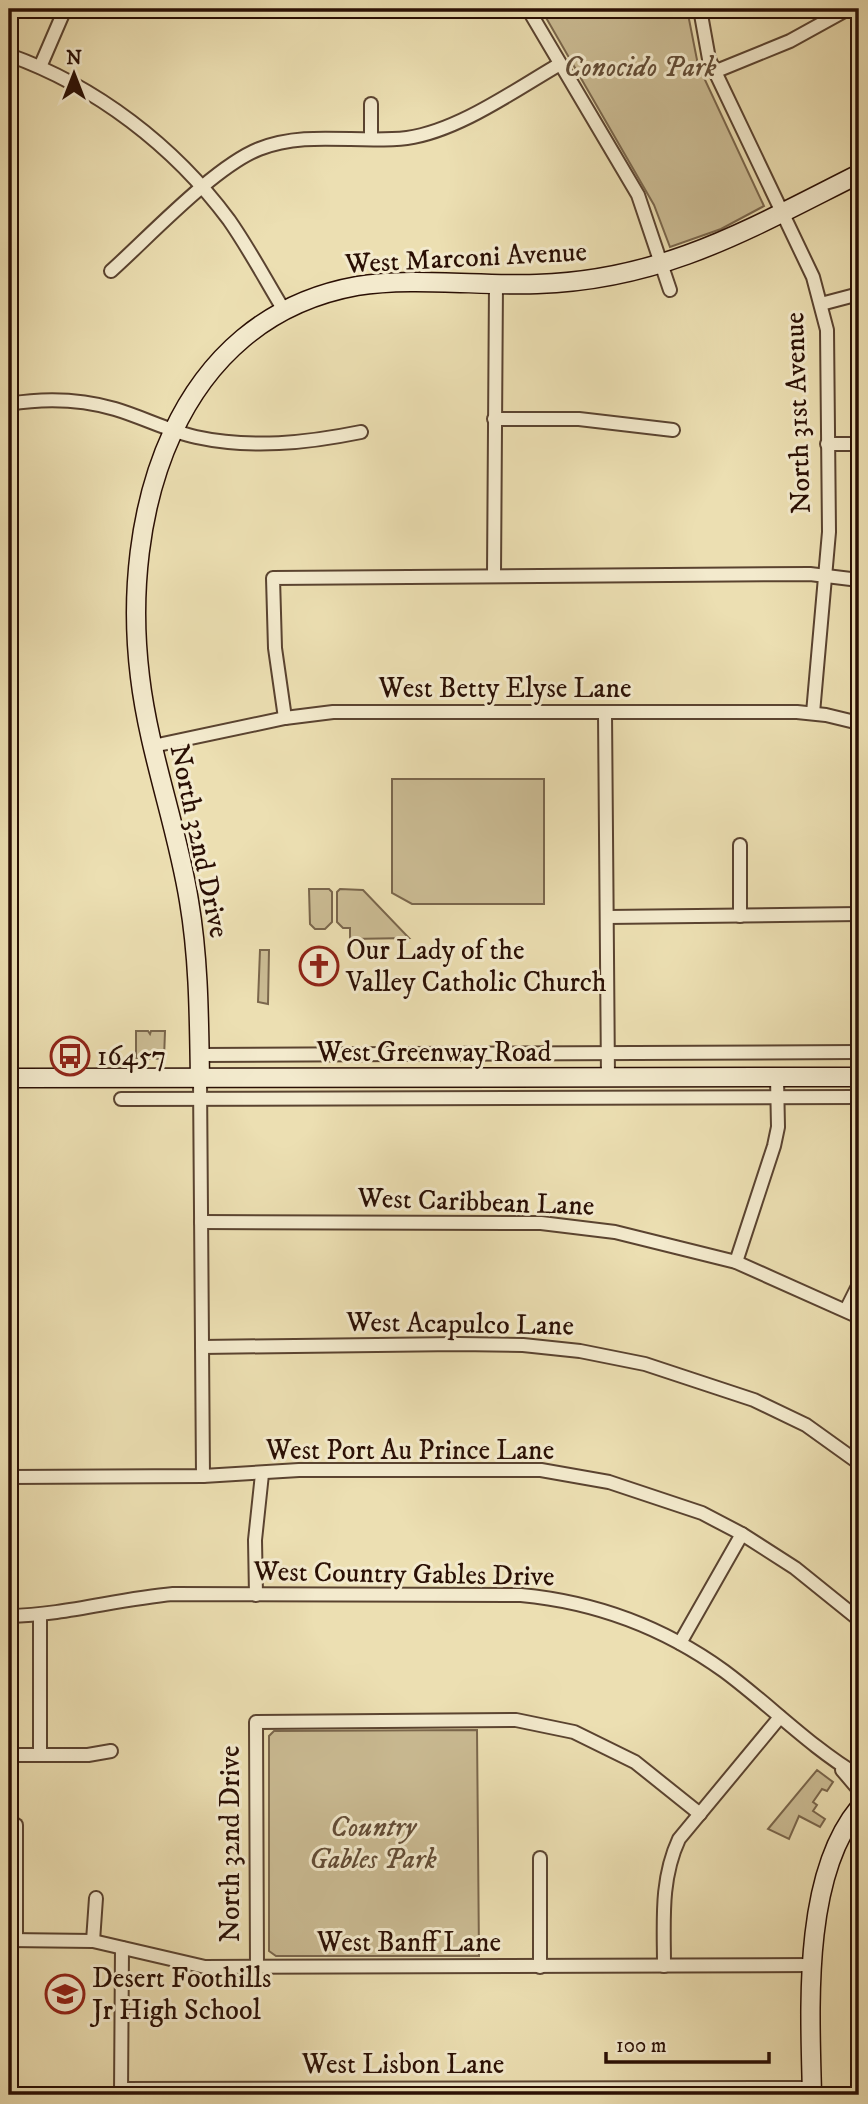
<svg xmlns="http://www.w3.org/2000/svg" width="868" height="2104" font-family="'IM FELL DW Pica',serif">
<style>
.green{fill:#cbbc94;stroke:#7a664c;stroke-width:2}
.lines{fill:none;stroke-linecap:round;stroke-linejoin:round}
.street-casing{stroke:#5a4330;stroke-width:16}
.secondary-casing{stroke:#2a0f04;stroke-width:21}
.street{stroke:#f3eacd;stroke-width:12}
.secondary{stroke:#f3eacd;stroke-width:18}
.labels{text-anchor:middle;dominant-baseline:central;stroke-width:6;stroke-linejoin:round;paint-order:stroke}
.park-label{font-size:28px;font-style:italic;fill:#624c36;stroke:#f3eacd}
.street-label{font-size:28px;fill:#2a0f04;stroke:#f3eacd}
.poi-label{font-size:28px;fill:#2a0f04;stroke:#f3eacd;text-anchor:start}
</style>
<rect width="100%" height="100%" fill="#ecdfb2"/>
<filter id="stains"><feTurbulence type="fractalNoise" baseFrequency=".00286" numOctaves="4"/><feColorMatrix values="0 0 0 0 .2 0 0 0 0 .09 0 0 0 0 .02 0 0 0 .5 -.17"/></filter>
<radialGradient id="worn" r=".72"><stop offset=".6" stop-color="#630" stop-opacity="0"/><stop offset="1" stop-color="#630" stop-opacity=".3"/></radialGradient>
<g class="green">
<polygon points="541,9 687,9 698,65 764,206 721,229 670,247 654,205"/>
<polygon points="392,779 544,779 544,904 412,904 392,893"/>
<polygon points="329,889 332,892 332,922 325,929 315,929 310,924 309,889"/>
<polygon points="340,889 363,890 409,938 350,939 350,928 343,928 337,922 337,892"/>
<polygon points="260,950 269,950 268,1004 258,1002"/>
<polygon points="136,1031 148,1031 150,1034 151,1031 165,1031 164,1059 136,1058"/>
<polygon points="477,1730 479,1956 276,1956 269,1951 269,1736 274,1731"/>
<polygon points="817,1770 833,1782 827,1791 822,1789 813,1802 817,1805 813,1811 825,1819 820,1827 799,1816 789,1839 768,1829"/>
</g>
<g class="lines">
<defs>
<g id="street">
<polyline points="528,9 638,195 670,290"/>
<polyline points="700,9 709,59 813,277 827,330 829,532 813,713"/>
<path d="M9 55C96 86 174 146 229 220 250 250 266 281 285 312"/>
<polyline points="40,67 65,9"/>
<polyline points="714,72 790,41 848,9"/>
<polyline points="371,104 371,138"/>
<path d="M111 271C149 237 214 167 259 149 307 130 357 144 407 138 458 131 515 90 560 64"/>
<polyline points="821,304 859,294"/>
<path d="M9 404C45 398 80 399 115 409 142 417 169 431 196 437 251 449 307 443 361 432"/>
<polyline points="494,419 579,419 673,430"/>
<polyline points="827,444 859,444"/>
<polyline points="494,575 496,284"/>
<polyline points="605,713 608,1078"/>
<polyline points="285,718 275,648 273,578 810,574 859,580"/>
<polyline points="153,746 285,718 333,712 797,712 826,715 859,723"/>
<polyline points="740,845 740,916"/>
<polyline points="607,917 859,914"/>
<polyline points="200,1055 859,1052"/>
<polyline points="200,1080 203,1476"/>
<polyline points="121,1099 859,1097"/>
<polyline points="201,1222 541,1223 615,1232 736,1262 859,1317"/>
<polyline points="736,1262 774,1146 778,1127 777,1078"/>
<polyline points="846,1310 859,1284"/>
<polyline points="202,1347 458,1344 523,1345 580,1351 645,1364 754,1400 806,1425 859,1463"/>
<polyline points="9,1477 203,1476 299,1470 541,1470 609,1482 702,1513 742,1534 795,1568 857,1618 859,1616"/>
<polyline points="256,1595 255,1540 262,1474"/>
<polyline points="40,1615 40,1755"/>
<path d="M9 1616C65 1615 117 1599 173 1594L521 1595C595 1602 663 1627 724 1671 770 1705 810 1747 859 1776"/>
<polyline points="680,1643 742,1534"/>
<polyline points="9,1755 88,1755 111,1751"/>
<polyline points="842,1770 859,1790"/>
<polyline points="16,1825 16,1940"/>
<polyline points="540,1858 540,1967"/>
<polyline points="9,1940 93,1941 205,1967 813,1965"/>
<polyline points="93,1941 96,1898"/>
<polyline points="257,1966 256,1722 516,1720 574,1732 635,1762 700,1814"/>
<path d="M664 1966C664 1922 660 1880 679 1839L780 1717"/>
<polyline points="121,2089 811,2088"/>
<polyline points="121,2095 122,1948"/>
</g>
<g id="secondary">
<polyline points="9,1078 859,1077"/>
<path d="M200 1080C199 1020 199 960 189 901 177 826 149 753 140 677 120 515 174 319 357 286 410 277 481 286 537 284 664 280 749 229 859 174"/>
<path d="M812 2095C810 2009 802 1877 859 1808"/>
</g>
</defs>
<use href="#street" class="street-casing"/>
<use href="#secondary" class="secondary-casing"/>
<use href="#street" class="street"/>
<use href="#secondary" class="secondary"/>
</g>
<defs>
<symbol id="church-ring" viewBox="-11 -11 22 22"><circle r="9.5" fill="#f3eacd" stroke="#8f2418" stroke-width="1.5"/><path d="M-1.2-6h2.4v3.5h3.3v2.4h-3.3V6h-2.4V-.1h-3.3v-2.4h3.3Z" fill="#8f2418"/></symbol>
<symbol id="bus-ring" viewBox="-11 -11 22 22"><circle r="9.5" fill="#f3eacd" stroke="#8f2418" stroke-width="1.5"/><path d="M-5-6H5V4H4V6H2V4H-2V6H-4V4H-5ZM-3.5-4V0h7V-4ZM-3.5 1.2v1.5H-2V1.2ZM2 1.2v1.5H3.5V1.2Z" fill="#8f2418"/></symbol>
<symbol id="school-ring" viewBox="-11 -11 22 22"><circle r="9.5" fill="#f3eacd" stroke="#8f2418" stroke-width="1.5"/><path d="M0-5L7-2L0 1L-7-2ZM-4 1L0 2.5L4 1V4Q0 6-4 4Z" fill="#8f2418"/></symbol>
</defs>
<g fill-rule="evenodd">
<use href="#church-ring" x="297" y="944" width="44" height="44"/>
<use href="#bus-ring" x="48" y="1034" width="44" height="44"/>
<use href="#school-ring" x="43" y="1972" width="44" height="44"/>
</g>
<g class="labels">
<g class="park-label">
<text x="640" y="67">Conocido Park</text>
<text x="373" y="1827">Country<tspan x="373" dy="32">Gables Park</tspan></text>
</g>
<g class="street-label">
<text transform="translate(466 258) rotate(-3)">West Marconi Avenue</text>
<text transform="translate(798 413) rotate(-92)">North 31st Avenue</text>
<text x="505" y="688">West Betty Elyse Lane</text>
<text transform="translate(199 841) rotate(78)">North 32nd Drive</text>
<text x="434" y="1052">West Greenway Road</text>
<text transform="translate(476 1202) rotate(2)">West Caribbean Lane</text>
<text transform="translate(460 1324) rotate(1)">West Acapulco Lane</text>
<text x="410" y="1450">West Port Au Prince Lane</text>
<text transform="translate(404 1574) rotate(1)">West Country Gables Drive</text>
<text transform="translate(230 1844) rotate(-90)">North 32nd Drive</text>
<text x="409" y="1942">West Banff Lane</text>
<text x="403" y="2064">West Lisbon Lane</text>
</g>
<g class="poi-label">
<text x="346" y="950">Our Lady of the<tspan x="346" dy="32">Valley Catholic Church</tspan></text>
<text x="97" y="1056">16457</text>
<text x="92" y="1978">Desert Foothills<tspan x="92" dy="32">Jr High School</tspan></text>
</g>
</g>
<rect width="868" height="2104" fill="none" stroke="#ecdfb2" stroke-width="35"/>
<rect x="10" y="10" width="847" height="2083" fill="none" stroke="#2a0f04" stroke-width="3.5"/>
<rect x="18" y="18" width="833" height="2069" fill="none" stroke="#2a0f04" stroke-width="2"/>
<g transform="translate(74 74)" stroke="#f3eacd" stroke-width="5" paint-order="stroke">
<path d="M0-5L12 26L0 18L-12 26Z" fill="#2a0f04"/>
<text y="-10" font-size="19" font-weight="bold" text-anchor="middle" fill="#2a0f04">N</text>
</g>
<path d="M606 2052v10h163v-10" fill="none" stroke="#2a0f04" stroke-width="3.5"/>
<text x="616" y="2052" font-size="21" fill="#2a0f04" stroke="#f3eacd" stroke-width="5" paint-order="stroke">100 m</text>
<rect width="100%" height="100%" filter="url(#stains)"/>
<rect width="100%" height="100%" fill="url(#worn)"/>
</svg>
